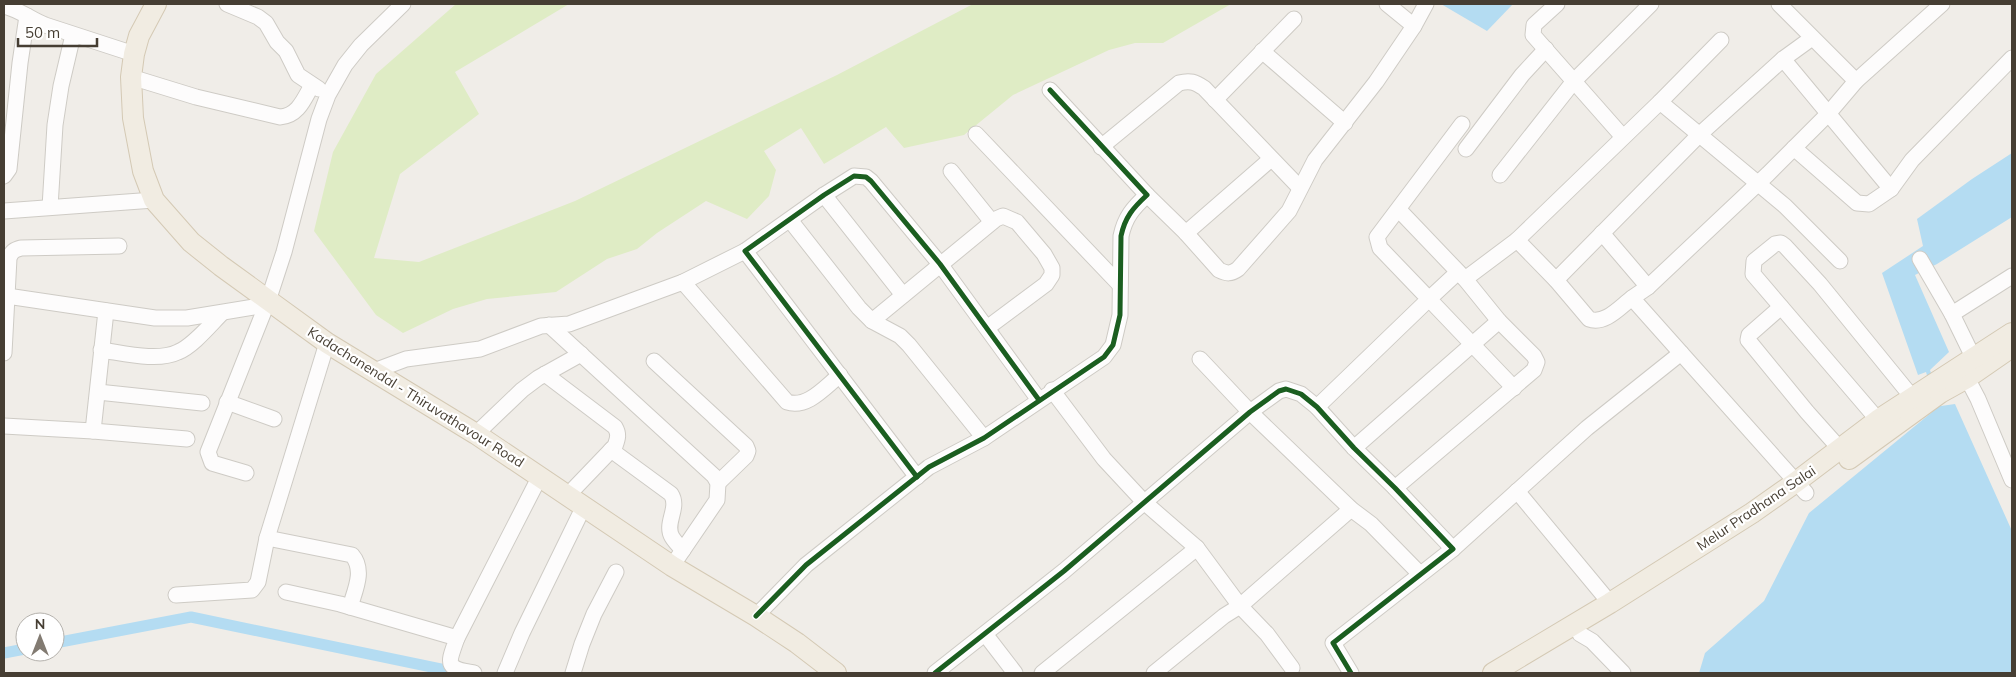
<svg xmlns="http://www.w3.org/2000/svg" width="2016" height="677" font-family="Mulish,sans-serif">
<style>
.green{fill:#dfecc5}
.water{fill:#b4dcf2}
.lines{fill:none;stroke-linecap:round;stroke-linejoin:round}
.canal{stroke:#b4dcf2;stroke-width:11}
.minor-casing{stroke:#cecbc5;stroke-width:17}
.major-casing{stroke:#d4c9b4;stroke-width:22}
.minor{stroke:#fdfcfc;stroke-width:15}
.major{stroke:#f1ece2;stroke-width:20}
.cycleway-casing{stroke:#fff;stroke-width:8}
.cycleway{stroke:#1b5e20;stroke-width:5}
.labels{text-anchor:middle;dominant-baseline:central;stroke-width:4.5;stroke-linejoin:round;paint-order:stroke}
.street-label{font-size:14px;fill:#463e33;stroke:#fff}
</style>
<rect width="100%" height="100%" fill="#f0ede8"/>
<polygon class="green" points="456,4 569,4 455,72 479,114 400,174 374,258 419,262 575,201 837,75 973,4 1231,4 1163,43 1135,43 1109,50 1013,95 964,135 904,148 886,127 824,164 801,128 764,151 776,170 769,196 747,219 706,201 657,233 637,249 607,259 556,292 487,299 453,309 403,333 376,315 314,231 333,152 376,74"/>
<g class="water">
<polygon points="1441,4 1513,4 1487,31"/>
<polygon points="2012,153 2012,217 1937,264 1915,275 1949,352 1930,370 1941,406 1955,404 2012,531 2012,673 1699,673 1705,653 1764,601 1809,513 1937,408 1926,372 1918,375 1882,273 1923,246 1917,219 1972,179"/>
</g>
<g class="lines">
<g class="canal">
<polyline points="55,643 191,617 460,673"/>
<polyline points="4,653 25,649"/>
</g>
<defs>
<g id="minor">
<polyline points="227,4 258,17 266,23 277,42 286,51 298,75 319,89"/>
<polyline points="1387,4 1414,26"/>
<polyline points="1557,4 1534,25 1533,35 1623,137"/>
<polyline points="1779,4 1856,81"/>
<path d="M4 6C20 10 30 19 45 25L134 54"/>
<polyline points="1812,38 1783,59 1891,189"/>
<polyline points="1262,51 1345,123"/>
<path d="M131 77 196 97 280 117C298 116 304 99 312 85"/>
<polyline points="1215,100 1294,19"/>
<polyline points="1660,102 1785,206 1840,261"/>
<polyline points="976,134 1120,285"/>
<path d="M1101 147 1179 83C1190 80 1195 82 1204 88L1300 188"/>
<polyline points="1794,148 1857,203 1869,204 1891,189 1912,160 2012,58"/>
<polyline points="1466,149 1522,75 1546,49"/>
<polyline points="951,171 992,222"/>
<polyline points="1500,175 1574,81 1651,4"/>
<polyline points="4,176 9,169 20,63 27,16"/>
<polyline points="824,195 903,295"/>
<path d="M1147 195 1186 233 1219 270C1227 274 1231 274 1238 269L1289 211 1315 160 1376 82 1414 26 1426 4"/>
<polyline points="50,207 55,125 61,86 73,35"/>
<polyline points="4,211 154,200"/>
<polyline points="790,220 859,308 872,321 996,219 1003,216 1017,222 1044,254 1052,268 1052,275 1046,284 987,328"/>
<polyline points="1186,233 1271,159"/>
<polyline points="1602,233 1648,287"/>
<polyline points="1517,240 1660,102 1721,40"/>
<polyline points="1920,259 1952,314 1973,357"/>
<polyline points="1458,272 1429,299 1514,388"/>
<path d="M1465 279 1517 240 1556 280 1589 319C1605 325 1620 307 1632 298L1681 353"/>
<polyline points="1556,280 1699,135 1783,59"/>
<polyline points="683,282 745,251"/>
<path d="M7 296 9 258C12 251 14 250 21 248L119 246"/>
<polyline points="1632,298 1648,287 1768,174 1828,114 1856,81 1942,4"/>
<polyline points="1781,307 1749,335 1748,340 1807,412 1840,449"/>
<polyline points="1952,314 2012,276"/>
<polyline points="872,321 900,336 909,345 984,438"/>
<polyline points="549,325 714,476 718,483 717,500 672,566"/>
<path d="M101 350C123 353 158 362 178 352 193 346 210 325 222 313"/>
<polyline points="4,353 7,296 155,318 187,318 266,305"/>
<polyline points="1200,359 1250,412 1351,509 1371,524 1420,574"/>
<polyline points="654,361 746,446 748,451 746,456 718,483"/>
<path d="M374 371 406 359 480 349 541 326 569 324 683 282 787 402C807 409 825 387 840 375"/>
<path d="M545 374 615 427C619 434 618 438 615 446L568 495"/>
<polyline points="1967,378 1978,399 2012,480"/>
<polyline points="98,392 202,403"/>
<polyline points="227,402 274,419"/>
<polyline points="1317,407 1429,299 1380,248 1377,237 1462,124"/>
<polyline points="1878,420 1753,274 1754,261 1775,244 1781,243 1785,246 1820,284 1912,397"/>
<polyline points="4,426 93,431 187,439"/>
<polyline points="93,431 106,311"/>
<polyline points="476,434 522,390 538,378 581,354"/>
<polyline points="1354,448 1499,321"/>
<path d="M611 450 671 494C680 508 664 523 672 537 675 542 679 546 683 550"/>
<polyline points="246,473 212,463 208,452 268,301 284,252 319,119 328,95 345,65 361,45 403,4"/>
<polyline points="917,477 745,251 824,195 854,176 866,177 871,181 940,264 1039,400"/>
<polyline points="1395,488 1534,370 1537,362 1534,356 1499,321 1465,279 1399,210"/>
<polyline points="1517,491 1610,603"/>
<polyline points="267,538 327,343"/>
<polyline points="1197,548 1240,606 1267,634 1292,668"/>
<polyline points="1453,549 1587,428 1681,353 1806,493"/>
<path d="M286 592 340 604 457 638C448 664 444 668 474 673"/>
<path d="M176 595 252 590 258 582 267 538 352 555C365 570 355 590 350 607"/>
<path d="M756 616 806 565 929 467 984 438 1104 357 1113 345 1120 315 1121 236C1125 217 1133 208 1147 195L1050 90"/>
<polyline points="985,634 1015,673"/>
<polyline points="1580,634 1592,641 1623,673"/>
<polyline points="457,638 540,476"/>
<polyline points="505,673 522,633 584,506"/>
<polyline points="573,673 582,644 594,614 616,572"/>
<polyline points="935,673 1064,571 1250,412 1279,391 1286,389 1301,394 1317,407 1354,448 1395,488 1453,549 1333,643 1351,673"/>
<polyline points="1042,673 1197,548 1144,502 1104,459 1052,390"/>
<polyline points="1154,673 1224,616 1240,606 1351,509"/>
</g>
<g id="major">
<polyline points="156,4 139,36 134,54 131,77 133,118 143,171 154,200 191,242 221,266 327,343 476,434 672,566 756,616 797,643 836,673"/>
<polyline points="1849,459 1940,393 1967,378 2006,351"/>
<polyline points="1493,673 1610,603 1752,513 1796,482 1878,420 2012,333"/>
</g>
</defs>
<use href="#minor" class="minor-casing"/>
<use href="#major" class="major-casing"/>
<use href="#minor" class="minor"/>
<use href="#major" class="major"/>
<defs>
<g id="cycleway">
<polyline points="917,477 745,251 824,195 854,176 866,177 871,181 940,264 1039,400"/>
<path d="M756 616 806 565 929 467 984 438 1104 357 1113 345 1120 315 1121 236C1125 217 1133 208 1147 195L1050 90"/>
<polyline points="935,673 1064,571 1250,412 1279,391 1286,389 1301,394 1317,407 1354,448 1395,488 1453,549 1333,643 1351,673"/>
</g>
</defs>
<use href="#cycleway" class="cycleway-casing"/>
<use href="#cycleway" class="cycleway"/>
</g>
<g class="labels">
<g class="street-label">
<text transform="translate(416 397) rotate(32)">Kadachanendal - Thiruvathavour Road</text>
<text transform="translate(1756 508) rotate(-34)">Melur Pradhana Salai</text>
</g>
</g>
<rect width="2016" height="677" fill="none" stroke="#463e33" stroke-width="10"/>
<g transform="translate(40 637)"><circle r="24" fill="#ffffff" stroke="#b5b2ad"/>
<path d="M0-4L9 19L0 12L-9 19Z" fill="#827b72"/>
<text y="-8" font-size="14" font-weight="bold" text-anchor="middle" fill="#463e33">N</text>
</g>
<path d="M18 38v8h79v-8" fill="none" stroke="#463e33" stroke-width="2.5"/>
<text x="25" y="38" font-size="15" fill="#463e33" stroke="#ffffff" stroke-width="4" paint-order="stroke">50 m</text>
</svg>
